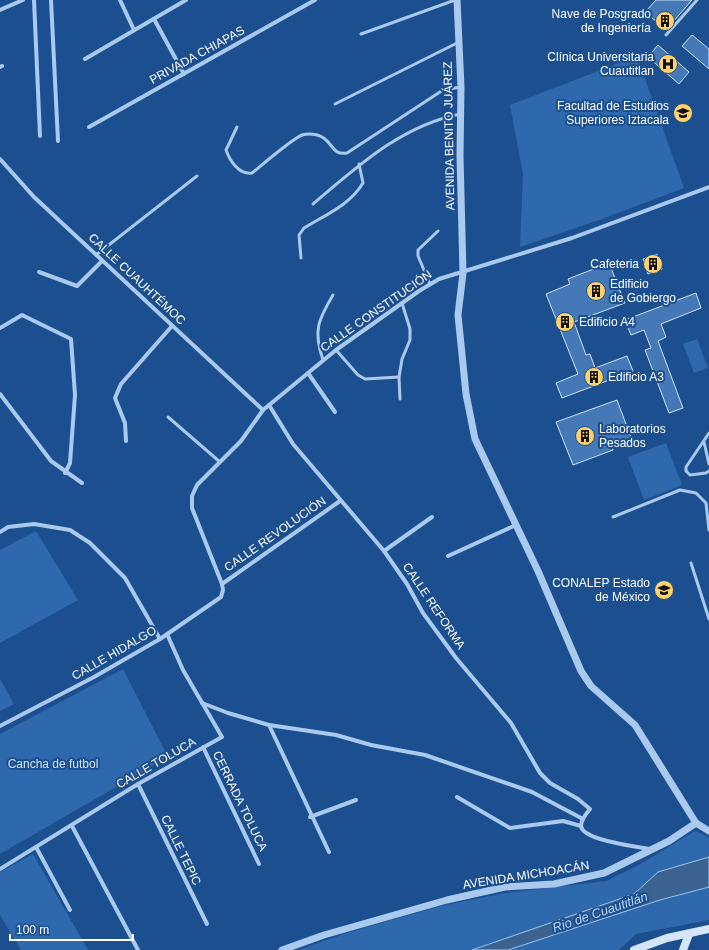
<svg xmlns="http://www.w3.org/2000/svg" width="709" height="950" font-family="Helvetica,sans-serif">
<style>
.green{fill:#2e69ad}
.water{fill:#3c6290;stroke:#9cc4f0}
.building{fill:#4478b7;stroke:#cfe3fa}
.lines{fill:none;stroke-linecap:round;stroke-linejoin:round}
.service{stroke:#a9c9ee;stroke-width:3}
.minor{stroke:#a9c9ee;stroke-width:4}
.tertiary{stroke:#a9c9ee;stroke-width:7}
.secondary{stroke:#d6e6fa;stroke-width:8}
.labels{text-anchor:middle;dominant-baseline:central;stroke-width:4;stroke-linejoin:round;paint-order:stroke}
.poi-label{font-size:12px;fill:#fff;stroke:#1b4f8f;text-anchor:end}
.street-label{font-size:12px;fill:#fff;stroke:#1b4f8f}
.park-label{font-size:12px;fill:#cfe3fa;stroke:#1b4f8f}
.water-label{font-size:13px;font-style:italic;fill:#b5d3f5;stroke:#1b4f8f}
</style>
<rect width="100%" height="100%" fill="#1b4f8f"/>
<g class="green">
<polygon points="637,56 684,188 602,219 520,247 523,174 510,105"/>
<polygon points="697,339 708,368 694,373 683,344"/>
<polygon points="666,443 682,485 644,500 628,457"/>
<polygon points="36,531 78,600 0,643 0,550"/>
<polygon points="123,669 168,757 0,854 0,734"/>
<polygon points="0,679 14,704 0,711"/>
<polygon points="695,831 709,837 709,920 636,934 619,950 298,950 350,932 441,906 505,893 606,881 637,866"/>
<polygon points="33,854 88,950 21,950 0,915 0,872"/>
</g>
<polygon class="water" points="709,857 709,887 660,900 508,950 472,950 634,894 658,872"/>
<g class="building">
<polygon points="656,0 692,0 666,30 645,12"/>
<polygon points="692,35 709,49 709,69 682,46"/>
<polygon points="658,45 689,72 679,84 648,57"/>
<polygon points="657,254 662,269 648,274 643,259"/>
<polygon points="609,263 625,303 574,322 586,355 590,354 595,368 627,356 633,371 562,398 556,383 578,374 546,294 570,284 568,279"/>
<polygon points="696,293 701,308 661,324 666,337 658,341 683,408 669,413 645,350 651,348 644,330 631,335 625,320"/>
<polygon points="617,400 632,440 612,447 613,450 573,465 556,422"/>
</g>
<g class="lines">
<g class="service">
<polyline points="361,34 455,0"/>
<polyline points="666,35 697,0"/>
<polyline points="335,104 459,42"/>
<path d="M237 127 226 150C230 161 239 175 252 173 262 165 292 139 302 135 310 133 320 134 326 140 334 147 334 155 347 153L443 90 461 87"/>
<path d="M313 204C358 166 401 126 460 114"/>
<polyline points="96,255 197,176"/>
<path d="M301 258 299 235 304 228C325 215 350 205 363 183L359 164"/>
<polyline points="430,284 418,256 418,250 438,231"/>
<polyline points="336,350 358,375 365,379 399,377"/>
<path d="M323 360C313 331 318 320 333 295"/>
<polyline points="400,399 399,377 402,359 410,340 410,329 402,303"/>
<polyline points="168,417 220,462"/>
<polyline points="709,433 686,467 686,471 690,475 706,473 709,471"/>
<polyline points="704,442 709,464"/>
<polyline points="613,517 680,490 696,493 706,503 709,530"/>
<polyline points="691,563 709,619"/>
</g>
<g class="minor">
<polyline points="34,0 40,136"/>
<polyline points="51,0 58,141"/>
<polyline points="120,0 134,30"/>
<polyline points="0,10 23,0"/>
<polyline points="154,19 184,74"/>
<polyline points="85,59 186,0"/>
<polyline points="0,67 2,66"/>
<polyline points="89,127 315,0"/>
<polyline points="0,159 34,197 263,410"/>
<polyline points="39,272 77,286 102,261"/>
<polyline points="0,328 22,315 71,339 75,395 70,463 65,473"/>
<polyline points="308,373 335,412"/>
<polyline points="0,394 51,461 82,483"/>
<path d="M269 405 293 444 384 551 407 584 423 613 456 658 511 723 540 773 550 783 578 799 590 809C586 814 581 819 581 826 582 840 637 847 650 849"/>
<polyline points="126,441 125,423 115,398 121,384 172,326"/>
<polyline points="0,532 8,527 34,524 70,530 90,543 125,578 160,639"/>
<polyline points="384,551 432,517"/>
<polyline points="448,556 516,525"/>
<polyline points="222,584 340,501"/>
<polyline points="202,703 228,713 269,725 336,735 371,745 425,755 532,792 583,819"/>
<polyline points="269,725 329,852"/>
<polyline points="0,726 94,677 160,639 221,597 223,590 222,584 192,508 192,496 197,485 241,441 263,410 336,350 419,291 439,279 572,238 709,187"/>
<polyline points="203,747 259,864"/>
<polyline points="138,784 207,924"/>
<polyline points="457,797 510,828 563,821 581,826"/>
<polyline points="310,817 356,800"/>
<polyline points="72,826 138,950"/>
<polyline points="36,847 70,910"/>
<polyline points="0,869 138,784 222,737 183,670 167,634"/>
</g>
<g class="tertiary">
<polyline points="457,0 461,87 460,156 463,273 458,315 466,394 475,439 538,571 581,671 591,686 635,725 696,823 709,831"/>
<polyline points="282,950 324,935 447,900 505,887 554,884 604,873 669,841 696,823"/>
</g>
<g class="secondary">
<polyline points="634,950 667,938 709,929"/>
<polyline points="683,950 689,934"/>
</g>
</g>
<defs>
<symbol id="building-disc" viewBox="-11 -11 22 22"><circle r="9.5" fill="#ffd166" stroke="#1b4f8f"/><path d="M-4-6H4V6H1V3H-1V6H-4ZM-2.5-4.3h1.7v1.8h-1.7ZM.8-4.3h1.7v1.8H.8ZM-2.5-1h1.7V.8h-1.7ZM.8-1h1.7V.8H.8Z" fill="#111"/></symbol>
<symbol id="hospital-disc" viewBox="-11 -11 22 22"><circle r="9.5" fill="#ffd166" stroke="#1b4f8f"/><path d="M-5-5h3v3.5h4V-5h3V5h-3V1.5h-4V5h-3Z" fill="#111"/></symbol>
<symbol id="university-disc" viewBox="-11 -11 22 22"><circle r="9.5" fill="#ffd166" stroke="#1b4f8f"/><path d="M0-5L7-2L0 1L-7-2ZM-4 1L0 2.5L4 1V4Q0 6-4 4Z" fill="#111"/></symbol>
<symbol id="school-disc" viewBox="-11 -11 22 22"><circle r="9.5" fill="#ffd166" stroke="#1b4f8f"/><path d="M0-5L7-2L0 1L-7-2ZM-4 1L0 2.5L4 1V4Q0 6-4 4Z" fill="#111"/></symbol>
</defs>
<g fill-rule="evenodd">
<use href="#building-disc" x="654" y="10" width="22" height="22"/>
<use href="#hospital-disc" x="657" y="53" width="22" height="22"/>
<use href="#university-disc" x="672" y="102" width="22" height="22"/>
<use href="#building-disc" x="642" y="253" width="22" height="22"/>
<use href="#building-disc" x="585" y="280" width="22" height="22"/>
<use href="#building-disc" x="554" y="311" width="22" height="22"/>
<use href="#building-disc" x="583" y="366" width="22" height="22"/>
<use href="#building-disc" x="574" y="425" width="22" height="22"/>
<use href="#school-disc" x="653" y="579" width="22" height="22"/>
</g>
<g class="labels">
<g class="poi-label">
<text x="651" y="14">Nave de Posgrado<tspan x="651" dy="14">de Ingeniería</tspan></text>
<text x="654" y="57">Clínica Universitaria<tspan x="654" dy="14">Cuautitlan</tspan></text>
<text x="669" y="106">Facultad de Estudios<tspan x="669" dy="14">Superiores Iztacala</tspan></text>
<text x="639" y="264">Cafeteria</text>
<text x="610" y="284" text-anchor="start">Edificio<tspan x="610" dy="14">de Gobiergo</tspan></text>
<text x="579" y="322" text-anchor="start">Edificio A4</text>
<text x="608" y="377" text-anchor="start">Edificio A3</text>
<text x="599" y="429" text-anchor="start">Laboratorios<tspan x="599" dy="14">Pesados</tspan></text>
<text x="650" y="583">CONALEP Estado<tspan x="650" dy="14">de México</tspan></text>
</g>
<g class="street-label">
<text transform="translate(197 55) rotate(-29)">PRIVADA CHIAPAS</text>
<text transform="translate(449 136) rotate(-91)">AVENIDA BENITO JUÁREZ</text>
<text transform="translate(137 279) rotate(43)">CALLE CUAUHTÉMOC</text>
<text transform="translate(376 311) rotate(-35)">CALLE CONSTITUCIÓN</text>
<text transform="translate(275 534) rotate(-35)">CALLE REVOLUCIÓN</text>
<text transform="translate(434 606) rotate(56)">CALLE REFORMA</text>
<text transform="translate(114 653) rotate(-30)">CALLE HIDALGO</text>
<text transform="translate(156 763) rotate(-30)">CALLE TOLUCA</text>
<text transform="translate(240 801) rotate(64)">CERRADA TOLUCA</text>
<text transform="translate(181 850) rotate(64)">CALLE TEPIC</text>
<text transform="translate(526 875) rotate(-9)">AVENIDA MICHOACÁN</text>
</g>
<g class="park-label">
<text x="53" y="764">Cancha de futbol</text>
</g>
<g class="water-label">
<text transform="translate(600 912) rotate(-19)">Rio de Cuautitlán</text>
</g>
</g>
<path d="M10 934v6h123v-6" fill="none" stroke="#ffffff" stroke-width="2"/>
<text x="16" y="934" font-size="12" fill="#ffffff" stroke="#1b4f8f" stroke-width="3" paint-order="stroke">100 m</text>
</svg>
